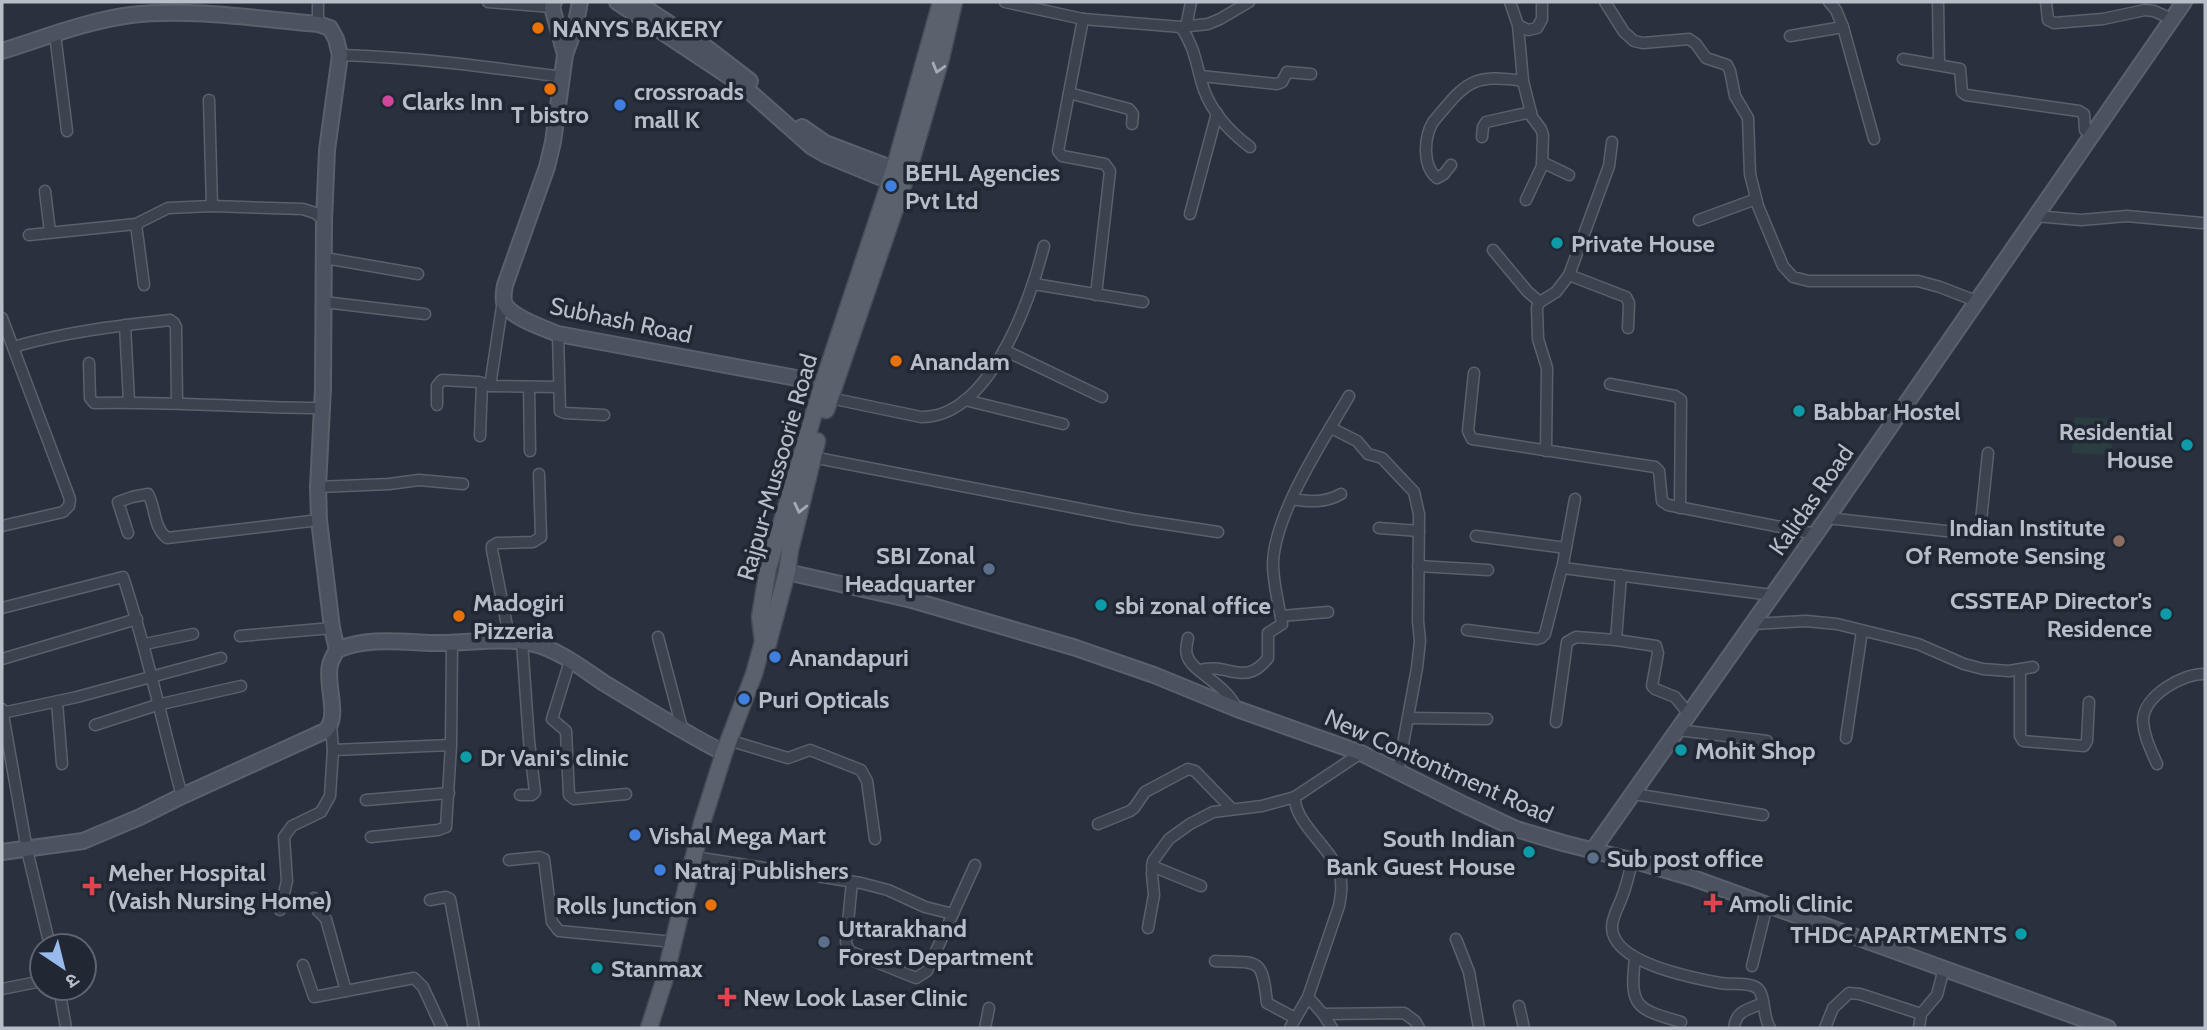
<svg xmlns="http://www.w3.org/2000/svg" width="2207" height="1030" font-family="Cabin,'Noto Sans Devanagari',sans-serif">
<style>
.green{fill:#2b3e3f}
.lines{fill:none;stroke-linecap:round;stroke-linejoin:round}
.street-casing{stroke:#5a616b;stroke-width:13}
.secondary-casing{stroke:#5a616b;stroke-width:18}
.primary-casing{stroke:#454c57;stroke-width:19}
.street{stroke:#3c434e;stroke-width:10}
.secondary{stroke:#4b5360;stroke-width:14}
.primary{stroke:#5a626d;stroke-width:16}
.oneway{stroke:#a5acb6}
.food-dot{fill:#e8710a;stroke:#212833;stroke-width:2.5}
.hotel-dot{fill:#d1479c;stroke:#212833;stroke-width:2.5}
.shop-dot{fill:#3f7fe0;stroke:#212833;stroke-width:2.5}
.culture-dot{fill:#0f9aa8;stroke:#212833;stroke-width:2.5}
.education-dot{fill:#8d6e63;stroke:#212833;stroke-width:2.5}
.service-dot{fill:#5c6f8a;stroke:#212833;stroke-width:2.5}
.health-dot{fill:#e0444e;stroke:#212833;stroke-width:2.5}
.labels{text-anchor:middle;dominant-baseline:central;stroke-width:7;stroke-linejoin:round;paint-order:stroke}
.poi-label{font-size:24px;font-weight:bold;fill:#b8bec8;stroke:#212833;text-anchor:start}
.street-label{font-size:24px;fill:#b8bec8;stroke:#212833}
</style>
<rect width="100%" height="100%" fill="#28313d"/>
<polygon class="green" points="2075,417 2114,419 2111,455 2072,453"/>
<g class="lines">
<defs>
<g id="street">
<polyline points="488,2 552,7"/>
<polyline points="1005,2 1083,19 1181,27 1208,24 1220,19 1249,2"/>
<polyline points="1510,2 1518,25 1523,81 1532,117 1541,129 1543,135 1542,166 1526,200"/>
<polyline points="1605,2 1624,32 1634,41 1643,43 1689,39 1696,44 1706,58 1727,65 1730,71 1735,96 1748,118 1750,174 1758,206 1783,266 1793,277 1809,281 1918,281 1940,287 1976,301"/>
<polyline points="1829,2 1836,10 1843,27 1874,139"/>
<polyline points="1938,2 1939,65"/>
<polyline points="2046,2 2048,20 2054,23 2103,19 2145,10 2154,11 2172,19"/>
<polyline points="1083,19 1058,151 1062,156 1105,164 1110,171 1096,295"/>
<polyline points="318,24 318,2"/>
<polyline points="1518,25 1528,30 1537,28 1542,19 1542,2"/>
<path d="M1181 27C1196 49 1196 66 1204 90 1213 114 1230 132 1250 147"/>
<polyline points="1186,27 1191,2"/>
<polyline points="55,34 67,131"/>
<polyline points="1790,36 1843,27"/>
<path d="M340 55C415 57 489 67 563 77"/>
<polyline points="1903,59 1960,69 1962,92 1966,95 2079,111 2084,114 2085,130 2092,135"/>
<polyline points="1201,76 1277,84 1282,82 1287,72 1311,74"/>
<polyline points="1069,93 1129,109 1133,114 1132,124"/>
<polyline points="209,100 212,206"/>
<polyline points="1482,137 1483,127 1486,122 1531,112"/>
<polyline points="1542,162 1569,175"/>
<path d="M1451 165 1444 174 1437 178C1422 166 1424 137 1433 122 1465 84 1470 73 1523 81"/>
<polyline points="45,191 50,232"/>
<polyline points="1190,214 1217,113"/>
<polyline points="2035,216 2081,220 2127,216 2202,223"/>
<polyline points="1699,220 1756,199"/>
<polyline points="136,224 144,285"/>
<polyline points="29,235 136,224 168,208 212,206 303,209 315,213 324,220"/>
<polyline points="1493,250 1528,292 1540,302"/>
<polyline points="325,258 418,274"/>
<polyline points="1569,275 1626,297 1629,303 1628,328"/>
<polyline points="1034,284 1143,302"/>
<polyline points="324,302 425,314"/>
<polyline points="2,318 70,499 69,506 63,512 2,526"/>
<polyline points="125,325 129,402"/>
<polyline points="558,334 560,411 565,413 604,415"/>
<path d="M13 347C65 332 116 326 170 320L174 323 176 327 177 403"/>
<polyline points="1004,350 1102,397"/>
<path d="M89 363 90 398 94 403C170 401 246 408 322 408"/>
<polyline points="1474,373 1468,431 1472,439 1655,467 1659,471 1662,501 1668,505 1816,534"/>
<polyline points="1610,384 1675,396 1681,400 1680,508"/>
<polyline points="490,386 503,300"/>
<polyline points="529,387 530,451"/>
<path d="M830 398 921 417C990 418 1030 300 1044 246"/>
<polyline points="965,400 1063,424"/>
<polyline points="437,405 437,386 442,380 479,382 490,386 558,387"/>
<polyline points="1331,428 1357,441 1368,454 1382,458 1414,492 1419,514 1418,621 1420,641 1417,668 1398,771"/>
<polyline points="480,436 482,383"/>
<polyline points="1546,451 1547,368 1538,339 1537,307 1540,302 1556,292 1569,275 1609,166 1612,142"/>
<polyline points="812,457 1133,519 1218,532"/>
<polyline points="318,487 389,484 419,480 463,484"/>
<path d="M1292 499C1310 502 1325 503 1341 494"/>
<path d="M1827 518 1964 533C1972 531 1977 529 1981 521L1988 453"/>
<polyline points="1379,528 1419,531"/>
<path d="M128 533 118 502 132 497 148 494C156 508 153 527 167 538L319 520"/>
<polyline points="1476,536 1566,548"/>
<polyline points="1418,566 1488,570"/>
<polyline points="1562,569 1575,499"/>
<path d="M2 608 123 577C147 649 162 723 182 796"/>
<polyline points="1281,616 1328,612"/>
<polyline points="1753,624 1806,621 1837,624 1918,644 1964,664 1983,669 2009,671 2033,667"/>
<polyline points="1467,630 1537,639 1541,638 1545,634 1561,571 1563,568 1772,595"/>
<polyline points="240,636 332,628"/>
<polyline points="658,637 683,732"/>
<path d="M1188 638C1187 644 1185 650 1187 655 1191 672 1226 683 1237 709"/>
<polyline points="1616,640 1621,575"/>
<polyline points="510,641 492,550 492,546 497,543 533,542 541,537 539,474"/>
<polyline points="145,644 193,634"/>
<polyline points="2,659 137,619"/>
<polyline points="570,661 552,719 566,731 569,795 574,799 626,794"/>
<path d="M1200 670C1228 662 1245 688 1268 658V633L1282 624C1279 604 1273 584 1273 564 1274 514 1324 439 1349 396"/>
<polyline points="2020,670 2020,736 2023,741 2084,746 2087,741 2089,702"/>
<polyline points="57,702 62,764"/>
<polyline points="2,709 27,850 50,946"/>
<polyline points="2,713 77,697 221,658"/>
<polyline points="1408,718 1487,719"/>
<polyline points="1556,722 1567,642 1576,637 1616,640 1656,646 1658,653 1652,686 1655,689 1675,697 1689,714"/>
<polyline points="95,725 157,705 241,686"/>
<polyline points="1678,730 1767,741"/>
<polyline points="1846,738 1862,631"/>
<polyline points="738,743 788,758 810,750 861,770 867,781 875,839"/>
<polyline points="333,750 451,745"/>
<path d="M2157 764C2151 750 2144 737 2143 721 2143 696 2183 673 2205 674"/>
<polyline points="1634,794 1763,815"/>
<polyline points="520,795 532,795 535,792 529,741 522,642"/>
<polyline points="366,800 449,793"/>
<polyline points="1098,824 1130,811 1134,808 1145,792 1188,769 1195,771 1231,808"/>
<polyline points="371,837 438,830 446,827 451,745 452,643"/>
<polyline points="701,858 861,883 888,890 925,907 953,914"/>
<polyline points="509,860 539,857 544,859 552,922 559,931 674,942"/>
<path d="M1633 860C1629 872 1627 885 1622 897 1619 906 1612 917 1612 927 1612 963 1693 978 1720 983 1730 985 1749 982 1757 988 1766 995 1762 1016 1770 1028"/>
<polyline points="1152,866 1201,886"/>
<polyline points="852,882 846,942 849,951 916,978 927,971 975,865"/>
<polyline points="314,898 318,911 326,919 346,991"/>
<polyline points="430,900 446,897 450,899 474,1028"/>
<polyline points="280,910 287,881 284,837 292,826 321,812 330,796 333,750 331,724"/>
<polyline points="1148,928 1154,895 1152,874 1153,861 1169,839 1190,824 1213,812 1262,806 1295,797"/>
<polyline points="1456,939 1469,972 1479,1028"/>
<path d="M1635 958C1629 1008 1637 1009 1681 1022"/>
<path d="M1215 961C1259 963 1262 956 1267 1003L1295 1018"/>
<polyline points="303,965 314,997 414,978 423,987 442,1028"/>
<polyline points="1752,966 1767,905"/>
<polyline points="59,988 66,1028"/>
<polyline points="2,989 42,981"/>
<polyline points="1308,997 1323,1014 1332,1028"/>
<polyline points="1519,1006 1524,1028"/>
<polyline points="1323,1014 1404,1013 1415,1021 1419,1028"/>
<polyline points="985,1028 989,1008"/>
<path d="M1290 1028 1308 997 1339 906C1341 895 1343 883 1339 872 1331 848 1293 821 1295 797L1361 753"/>
<path d="M1734 1028C1736 1010 1748 1010 1763 1003"/>
<polyline points="1825,1028 1833,1008 1849,993 1860,994 1921,1014"/>
<polyline points="1919,1028 1921,1014 1937,995 1944,968"/>
</g>
<g id="secondary">
<polyline points="554,2 552,7 565,54"/>
<path d="M580 2 575 27 565 55 553 142 547 167 505 285C504 290 503 296 504 302 509 317 544 328 558 334L823 383"/>
<polyline points="617,2 742,85 812,147 826,155 899,185"/>
<polyline points="636,2 707,48 750,81"/>
<path d="M2 51C44 38 86 21 131 15 189 8 259 19 318 24L330 28 336 39 340 55 327 150 324 220 323 388 318 487 319 520 332 628 337 650"/>
<polyline points="802,127 825,143 904,173"/>
<polyline points="787,572 912,600 1073,647 1154,675 1237,709 1361,753 1465,805 1516,829 1563,843 1642,863 1693,878 2108,1028"/>
<polyline points="1593,850 1827,518 2184,2"/>
<path d="M2 852 83 841 140 817 182 796 325 731C341 718 325 684 330 665 331 660 334 655 337 650 367 637 401 642 432 643 466 644 502 636 534 644 559 650 583 669 604 683 644 707 683 732 724 753"/>
</g>
<g id="primary">
<polyline points="826,410 910,165 941,58 954,2"/>
<polyline points="767,647 787,572 790,550 817,441"/>
<polyline points="649,1028 664,981 702,823 724,753 754,674 763,642 760,617 768,568 823,383 894,170 941,2"/>
</g>
</defs>
<use href="#street" class="street-casing"/>
<use href="#secondary" class="secondary-casing"/>
<use href="#primary" class="primary-casing"/>
<use href="#street" class="street"/>
<use href="#secondary" class="secondary"/>
<use href="#primary" class="primary"/>
</g>
<defs><path id="oneway-chevron" d="M-2-3.5L2.5 0L-2 3.5" fill="none" stroke-width="1.6" stroke-linecap="round" stroke-linejoin="round" transform="scale(1.75)"/></defs>
<g class="oneway">
<use href="#oneway-chevron" transform="translate(938 68) rotate(106)"/>
<use href="#oneway-chevron" transform="translate(800 508) rotate(103)"/>
</g>
<g class="food-dot">
<circle cx="538" cy="28" r="7"/>
<circle cx="550" cy="89" r="7"/>
<circle cx="896" cy="361" r="7"/>
<circle cx="459" cy="616" r="7"/>
<circle cx="711" cy="905" r="7"/>
</g>
<circle class="hotel-dot" cx="388" cy="101" r="7"/>
<g class="shop-dot">
<circle cx="620" cy="105" r="7"/>
<circle cx="891" cy="186" r="7"/>
<circle cx="775" cy="657" r="7"/>
<circle cx="744" cy="699" r="7"/>
<circle cx="635" cy="835" r="7"/>
<circle cx="660" cy="870" r="7"/>
</g>
<g class="culture-dot">
<circle cx="1557" cy="243" r="7"/>
<circle cx="1799" cy="411" r="7"/>
<circle cx="2187" cy="445" r="7"/>
<circle cx="1101" cy="605" r="7"/>
<circle cx="2166" cy="614" r="7"/>
<circle cx="1681" cy="750" r="7"/>
<circle cx="466" cy="757" r="7"/>
<circle cx="1529" cy="852" r="7"/>
<circle cx="2021" cy="934" r="7"/>
<circle cx="597" cy="968" r="7"/>
</g>
<circle class="education-dot" cx="2119" cy="541" r="7"/>
<g class="service-dot">
<circle cx="989" cy="569" r="7"/>
<circle cx="1593" cy="858" r="7"/>
<circle cx="824" cy="942" r="7"/>
</g>
<g class="health-dot">
<path d="M88.5 875.5h7v7h7v7h-7v7h-7v-7h-7v-7h7z"/>
<path d="M1709.5 892.5h7v7h7v7h-7v7h-7v-7h-7v-7h7z"/>
<path d="M723.5 986.5h7v7h7v7h-7v7h-7v-7h-7v-7h7z"/>
</g>
<g class="labels">
<g class="poi-label">
<text x="552" y="28">NANYS BAKERY</text>
<text x="634" y="91">crossroads<tspan x="634" dy="28">mall K</tspan></text>
<text x="402" y="101">Clarks Inn</text>
<text x="550" y="114" text-anchor="middle">T bistro</text>
<text x="905" y="172">BEHL Agencies<tspan x="905" dy="28">Pvt Ltd</tspan></text>
<text x="1571" y="243">Private House</text>
<text x="910" y="361">Anandam</text>
<text x="1813" y="411">Babbar Hostel</text>
<text x="2173" y="431" text-anchor="end">Residential<tspan x="2173" dy="28">House</tspan></text>
<text x="2105" y="527" text-anchor="end">Indian Institute<tspan x="2105" dy="28">Of Remote Sensing</tspan></text>
<text x="975" y="555" text-anchor="end">SBI Zonal<tspan x="975" dy="28">Headquarter</tspan></text>
<text x="2152" y="600" text-anchor="end">CSSTEAP Director's<tspan x="2152" dy="28">Residence</tspan></text>
<text x="473" y="602">Madogiri<tspan x="473" dy="28">Pizzeria</tspan></text>
<text x="1115" y="605">sbi zonal office</text>
<text x="789" y="657">Anandapuri</text>
<text x="758" y="699">Puri Opticals</text>
<text x="1695" y="750">Mohit Shop</text>
<text x="480" y="757">Dr Vani's clinic</text>
<text x="649" y="835">Vishal Mega Mart</text>
<text x="1515" y="838" text-anchor="end">South Indian<tspan x="1515" dy="28">Bank Guest House</tspan></text>
<text x="1607" y="858">Sub post office</text>
<text x="674" y="870">Natraj Publishers</text>
<text x="108" y="872">Meher Hospital<tspan x="108" dy="28">(Vaish Nursing Home)</tspan></text>
<text x="1729" y="903">Amoli Clinic</text>
<text x="697" y="905" text-anchor="end">Rolls Junction</text>
<text x="838" y="928">Uttarakhand<tspan x="838" dy="28">Forest Department</tspan></text>
<text x="2007" y="934" text-anchor="end">THDC APARTMENTS</text>
<text x="611" y="968">Stanmax</text>
<text x="743" y="997">New Look Laser Clinic</text>
</g>
<g class="street-label">
<text transform="translate(621 320) rotate(12)">Subhash Road</text>
<text transform="translate(777 467) rotate(-74)">Rajpur-Mussoorie Road</text>
<text transform="translate(1811 500) rotate(-55)">Kalidas Road</text>
<text transform="translate(1439 766) rotate(24)">New Contontment Road</text>
</g>
</g>
<rect width="2207" height="1030" fill="none" stroke="#b8bec8" stroke-width="7"/>
<g transform="translate(63 967) rotate(145)"><circle r="33" fill="#212833" stroke="#5d646f" stroke-width="2"/>
<path d="M0-5L12 26L0 18L-12 26Z" fill="#99baec"/>
<text y="-10" font-size="19" font-weight="bold" text-anchor="middle" fill="#b8bec8">उ</text>
</g>
</svg>
